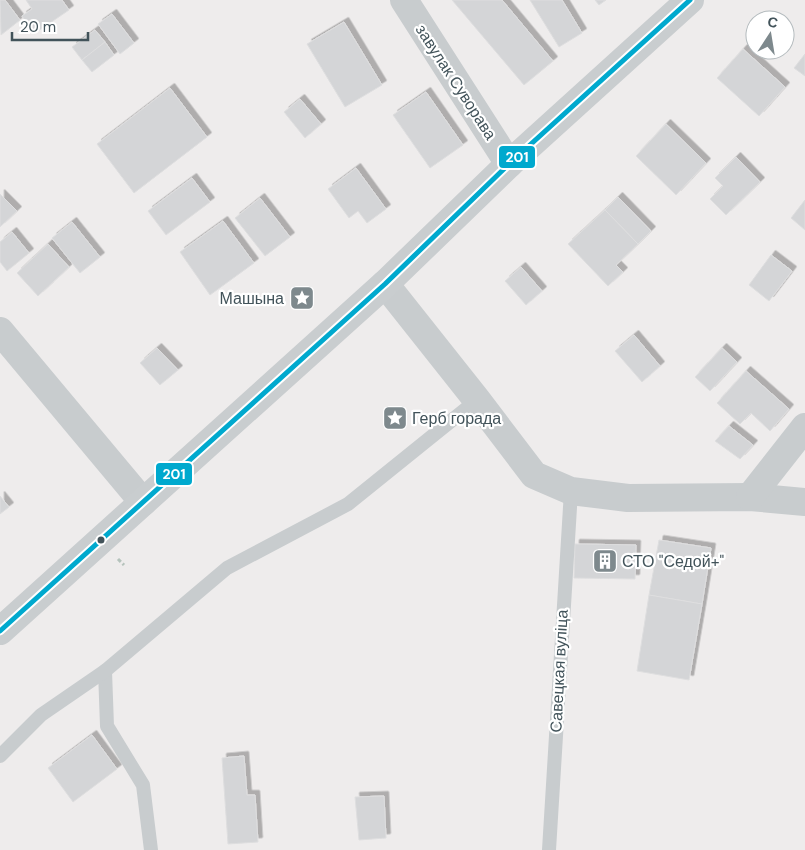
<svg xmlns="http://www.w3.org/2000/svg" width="805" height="850" font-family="'DM Sans',sans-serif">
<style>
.building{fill:#d4d5d7;stroke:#dededf;filter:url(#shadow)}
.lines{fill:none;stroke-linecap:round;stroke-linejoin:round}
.path{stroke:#b5c3bc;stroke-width:3;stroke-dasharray:4 2.5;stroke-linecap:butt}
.lane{stroke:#c8ccce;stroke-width:14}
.street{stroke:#c8ccce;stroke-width:28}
.secondary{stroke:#c9cdcf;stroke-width:28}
.bus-1-casing{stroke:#fff;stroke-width:9}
.bus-1{stroke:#00a9ce;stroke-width:5}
.bus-dot{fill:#42535a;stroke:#fff;stroke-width:2}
.labels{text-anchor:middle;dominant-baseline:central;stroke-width:4.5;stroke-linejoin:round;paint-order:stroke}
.street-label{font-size:16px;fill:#42535a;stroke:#fff}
.poi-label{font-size:16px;fill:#42535a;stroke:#fff;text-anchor:start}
.line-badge{stroke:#fff;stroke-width:2}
.badge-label{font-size:14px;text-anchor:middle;font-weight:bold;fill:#fff}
</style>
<defs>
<filter id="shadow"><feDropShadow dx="4.5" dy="-4.5" stdDeviation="0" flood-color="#0004"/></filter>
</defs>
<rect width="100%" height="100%" fill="#eeecec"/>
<g class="building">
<polygon points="0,0 5,0 20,20 1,35"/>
<polygon points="26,0 62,0 69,10 34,34 22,16 32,9"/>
<polygon points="452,0 502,0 553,61 524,85"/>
<polygon points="530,0 562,0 582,33 559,47"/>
<polygon points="595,0 606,0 599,5"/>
<polygon points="112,14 134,43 120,54 98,24"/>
<polygon points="344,22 382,85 345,107 307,44"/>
<polygon points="95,30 105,42 82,60 72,47"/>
<polygon points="105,42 114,55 92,72 82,60"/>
<polygon points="743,49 785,87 759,116 717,78"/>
<polygon points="805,54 805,76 794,68"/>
<polygon points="170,88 207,137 134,193 97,144"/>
<polygon points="426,92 463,145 430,168 393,115"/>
<polygon points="300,99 321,124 305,138 284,112"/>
<polygon points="666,124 706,163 676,195 636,156"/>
<polygon points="736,157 760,182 726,215 710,199 723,186 715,178"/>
<polygon points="356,168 386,209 367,223 358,211 349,218 328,189"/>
<polygon points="192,178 210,202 166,235 148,211"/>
<polygon points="0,194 17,211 0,227"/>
<polygon points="618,197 651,231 638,244 605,210"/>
<polygon points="260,198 290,237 265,256 235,218"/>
<polygon points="805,200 805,230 791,218"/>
<polygon points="605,210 638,244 616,265 623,272 608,286 568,244"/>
<polygon points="223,221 254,263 210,295 180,252"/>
<polygon points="72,222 100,257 80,273 52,238"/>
<polygon points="12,232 29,253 7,271 0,262 0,242"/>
<polygon points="48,244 69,267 38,296 17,273"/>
<polygon points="771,255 792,271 769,301 749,285"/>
<polygon points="521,267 542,291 526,305 505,281"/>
<polygon points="634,335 660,366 642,382 615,351"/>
<polygon points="157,348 178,370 160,385 140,363"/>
<polygon points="722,348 737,362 710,391 695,377"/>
<polygon points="746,371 789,409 770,431 751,413 740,424 717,403"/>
<polygon points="729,426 753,445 740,459 715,441"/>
<polygon points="0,496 9,507 0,514"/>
<polygon points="659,540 711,548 702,604 649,595"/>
<polygon points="575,544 636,545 635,579 574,578"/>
<polygon points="649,595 702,604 689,680 637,671"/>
<polygon points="92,735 117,769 73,802 48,768"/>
<polygon points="244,756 247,795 255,795 258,842 228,844 222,758"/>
<polygon points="384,796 386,838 359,840 355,797"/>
</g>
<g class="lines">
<polyline class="path" points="118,559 124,565"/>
<g class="lane">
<polyline points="105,671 107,726 143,785 151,850"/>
<polyline points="0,756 41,715 105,671 227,568 348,504 477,400"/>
<polyline points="549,850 571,491"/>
</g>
<g class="street">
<polyline points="404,0 509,164"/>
<polyline points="385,284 477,400 534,475 571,491 628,498 750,497 805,502"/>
<polyline points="0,331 143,502"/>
<polyline points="750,497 805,427"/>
</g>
<polyline class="secondary" points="0,631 385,284 509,164 690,0"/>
<defs>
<polyline id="bus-1" points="0,631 385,284 509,164 690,0"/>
</defs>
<use href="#bus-1" class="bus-1-casing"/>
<use href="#bus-1" class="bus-1"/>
</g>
<defs>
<symbol id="sight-square" viewBox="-11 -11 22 22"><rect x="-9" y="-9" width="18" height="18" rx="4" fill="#7e898d" stroke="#fff"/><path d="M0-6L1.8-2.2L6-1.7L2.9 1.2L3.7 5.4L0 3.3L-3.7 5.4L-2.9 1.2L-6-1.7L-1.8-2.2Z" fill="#fff"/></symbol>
<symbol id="building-square" viewBox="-11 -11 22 22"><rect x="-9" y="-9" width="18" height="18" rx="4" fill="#7e898d" stroke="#fff"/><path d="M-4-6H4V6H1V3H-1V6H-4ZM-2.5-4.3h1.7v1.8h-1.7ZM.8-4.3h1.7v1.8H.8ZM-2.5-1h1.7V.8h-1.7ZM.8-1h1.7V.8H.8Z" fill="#fff"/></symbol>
</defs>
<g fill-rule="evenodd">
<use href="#sight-square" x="288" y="284" width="28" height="28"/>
<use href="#sight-square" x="381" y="404" width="28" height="28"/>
<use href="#building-square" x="591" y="547" width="28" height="28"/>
</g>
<circle class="bus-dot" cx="101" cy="540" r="4.5"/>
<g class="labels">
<g class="street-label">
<text transform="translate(456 82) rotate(57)">завулак Суворава</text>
<text transform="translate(559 671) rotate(-87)">Савецкая вуліца</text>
</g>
<g class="poi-label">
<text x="284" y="298" text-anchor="end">Машына</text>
<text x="412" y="418">Герб горада</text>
<text x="622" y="561">СТО "Седой+"</text>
</g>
</g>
<g class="line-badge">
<rect x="498" y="145" width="38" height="24" rx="5" fill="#00a9ce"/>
<rect x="155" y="462" width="38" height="24" rx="5" fill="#00a9ce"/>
</g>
<g class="badge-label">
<text x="517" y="162">201</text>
<text x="174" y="479">201</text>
</g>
<g transform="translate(770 35) rotate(12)"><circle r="24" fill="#ffffff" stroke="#b3babd"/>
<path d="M0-4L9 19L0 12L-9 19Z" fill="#7e898d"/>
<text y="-8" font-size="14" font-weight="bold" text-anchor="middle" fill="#42535a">С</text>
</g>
<path d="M12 32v8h76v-8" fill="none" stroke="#42535a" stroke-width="2.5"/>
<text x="20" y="32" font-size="15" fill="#42535a" stroke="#ffffff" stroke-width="4" paint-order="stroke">20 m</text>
</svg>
